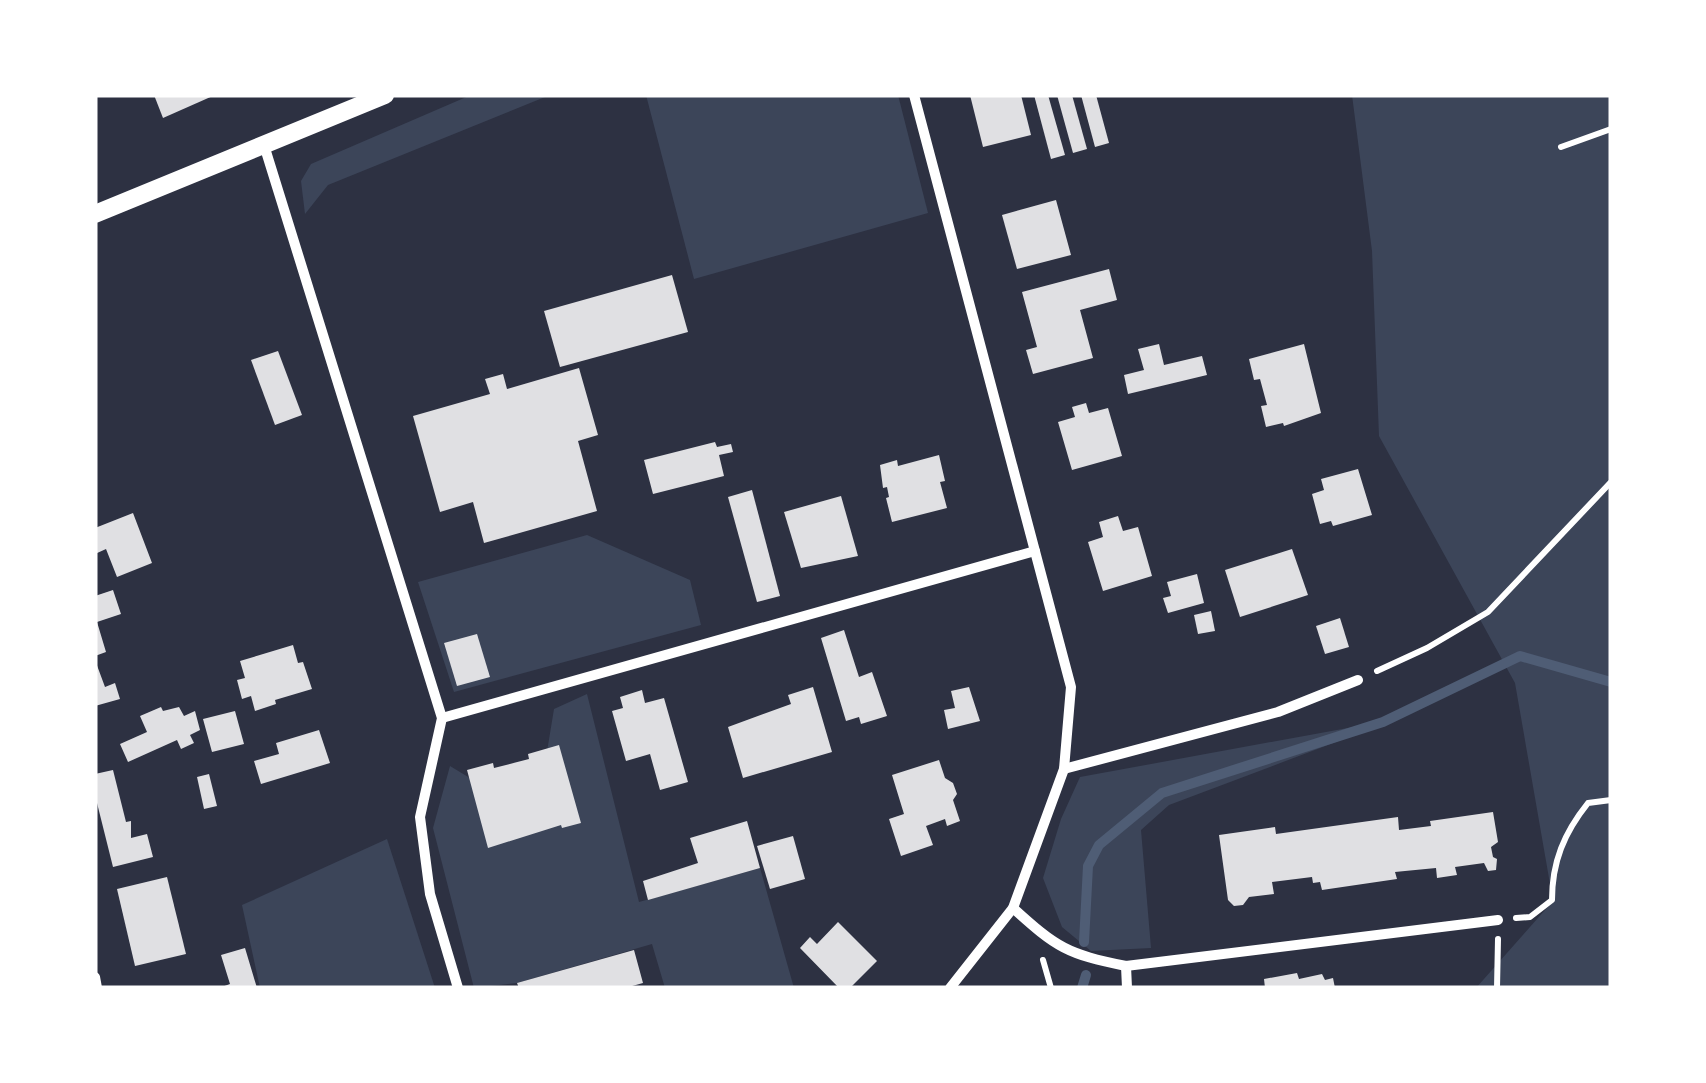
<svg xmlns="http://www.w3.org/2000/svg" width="1706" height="1083" font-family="Figtree,sans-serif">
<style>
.green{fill:#3c4559}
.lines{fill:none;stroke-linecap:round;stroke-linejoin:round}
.stream{stroke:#4f5d75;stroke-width:10}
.building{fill:#e0e0e3}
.path{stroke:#fff;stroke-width:6}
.minor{stroke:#fff;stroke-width:10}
.tertiary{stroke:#fff;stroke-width:18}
</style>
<rect width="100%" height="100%" fill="#2d3142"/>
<g class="green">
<polygon points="471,95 550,95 328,185 305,214 301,181 311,164"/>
<polygon points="646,95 898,95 928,213 694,279"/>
<polygon points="1352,95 1611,95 1611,988 1476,988 1553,901 1515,683 1379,436 1372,251"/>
<polygon points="587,535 690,580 701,625 454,692 418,582"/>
<polygon points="587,694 639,902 760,868 794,988 665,988 652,944 517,983 474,988 433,828 450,766 488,789 544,770 554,709"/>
<polygon points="1397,719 1169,805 1141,830 1151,948 1091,951 1062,927 1043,878 1061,819 1080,777"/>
<polygon points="387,839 435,988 260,988 242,905"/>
</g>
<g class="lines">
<g class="stream">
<polyline points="1084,942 1088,866 1099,845 1162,793 1383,722 1520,656 1611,682"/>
<polyline points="1082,988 1086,975"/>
</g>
</g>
<g class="building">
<polygon points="154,95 215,95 163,118"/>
<polygon points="970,95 1021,95 1031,135 983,147"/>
<polygon points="1034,95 1048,95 1065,155 1051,159"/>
<polygon points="1057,95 1072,95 1087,149 1073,153"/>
<polygon points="1081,95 1096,95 1109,143 1095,147"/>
<polygon points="1056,200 1071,255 1017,269 1002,215"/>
<polygon points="1109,269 1117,300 1080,310 1093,358 1033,374 1026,350 1037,347 1022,292"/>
<polygon points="672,275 688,332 560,367 544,311"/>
<polygon points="1159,344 1164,365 1202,356 1207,375 1128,394 1124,375 1144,370 1138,349"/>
<polygon points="1304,344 1321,413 1284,426 1283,423 1266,427 1261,406 1267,405 1260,379 1254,380 1249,359"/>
<polygon points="278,351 302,415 275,425 251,360"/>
<polygon points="579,368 598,435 578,441 597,511 484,543 473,502 440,512 413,416 490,394 485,379 503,374 507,389"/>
<polygon points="1086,403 1089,413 1108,408 1122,456 1072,470 1058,422 1075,417 1072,407"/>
<polygon points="715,442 717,447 731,444 733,452 719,455 724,476 653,494 644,460"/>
<polygon points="939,455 945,481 940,482 947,508 892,522 886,498 889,497 887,487 883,488 880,465 897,460 898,466"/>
<polygon points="1358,469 1372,515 1333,526 1331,521 1320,524 1312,494 1324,490 1321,479"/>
<polygon points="752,490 780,596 757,602 728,497"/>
<polygon points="841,496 858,556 801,568 784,512"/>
<polygon points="133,513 152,563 117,577 106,549 95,554 95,528"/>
<polygon points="1118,516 1123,531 1138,527 1152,576 1103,591 1088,542 1103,537 1099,522"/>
<polygon points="1292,549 1308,595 1240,617 1225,570"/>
<polygon points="1197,574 1204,603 1168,613 1163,598 1171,596 1167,582"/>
<polygon points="113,590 121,614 97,622 106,652 95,656 95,596"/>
<polygon points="1211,611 1215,631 1198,634 1194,615"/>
<polygon points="1340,618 1349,647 1325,654 1316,626"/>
<polygon points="844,630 859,677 872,672 887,716 861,724 859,717 846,721 821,638"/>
<polygon points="477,634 490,677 457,686 444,643"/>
<polygon points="293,645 298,663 303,662 312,689 275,700 276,704 255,711 251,696 242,699 237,680 245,678 240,661"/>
<polygon points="95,660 105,687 115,683 120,699 95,706"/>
<polygon points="813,687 832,752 743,778 728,727 791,704 788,695"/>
<polygon points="969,687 980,721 948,729 944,710 955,708 951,691"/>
<polygon points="642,690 645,703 664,698 688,782 660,790 650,754 626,761 612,711 623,708 620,697"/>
<polygon points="161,707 163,711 179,707 184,716 195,711 200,730 190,735 194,743 181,749 177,740 128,762 120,744 147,732 140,716"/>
<polygon points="235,711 244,744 212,752 203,719"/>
<polygon points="319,730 330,763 261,784 254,761 279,754 276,743"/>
<polygon points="559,745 581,823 562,828 561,825 488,848 467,770 493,763 494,768 529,759 528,754"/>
<polygon points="939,760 945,778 953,783 957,794 953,800 960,821 947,826 945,819 926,826 933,845 901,856 889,819 904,814 892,775"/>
<polygon points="113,770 126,822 131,821 131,838 147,834 153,857 113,867 95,795 95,774"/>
<polygon points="209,774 217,806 204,809 197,777"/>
<polygon points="1493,812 1498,842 1491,847 1493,857 1497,859 1496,870 1488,871 1484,863 1455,867 1457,875 1437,878 1436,868 1405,871 1395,872 1397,879 1322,890 1320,882 1313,883 1312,877 1272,882 1274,894 1249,897 1243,905 1234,906 1228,900 1219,835 1275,827 1276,834 1398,817 1399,830 1431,826 1430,821"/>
<polygon points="747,821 760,868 648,900 643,881 698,863 690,838"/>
<polygon points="793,836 805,879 770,889 757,846"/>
<polygon points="167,877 186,954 135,966 117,889"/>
<polygon points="838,922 877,961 850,988 839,988 800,948 810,937 817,944"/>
<polygon points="245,948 257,988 219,988 230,984 221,955"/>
<polygon points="634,950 643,983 625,988 519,988 517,983"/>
<polygon points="1297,973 1299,979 1322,974 1325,980 1333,978 1335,988 1265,988 1264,979"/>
</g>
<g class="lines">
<g class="path">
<polyline points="1561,147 1611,129"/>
<polyline points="1377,671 1427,648 1488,612 1611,482"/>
<path d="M1516 918 1530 917 1552 900C1552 862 1564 833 1588 803L1611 800"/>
<polyline points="1043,960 1051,988"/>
<polyline points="1497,988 1498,939"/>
</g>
<g class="minor">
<polyline points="914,95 1071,687 1064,769 1013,908 950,988"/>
<polyline points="264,145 442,718 420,817 430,894 458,988"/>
<polyline points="442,718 1035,551"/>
<polyline points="1064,769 1278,712 1358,680"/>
<path d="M1013 908C1057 948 1067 954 1126 966"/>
<polyline points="95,977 97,988"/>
<polyline points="1127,988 1126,966 1498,920"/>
</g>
<polyline class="tertiary" points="95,214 385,95"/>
</g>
<rect width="1706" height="1083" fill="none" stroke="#ffffff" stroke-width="195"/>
</svg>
